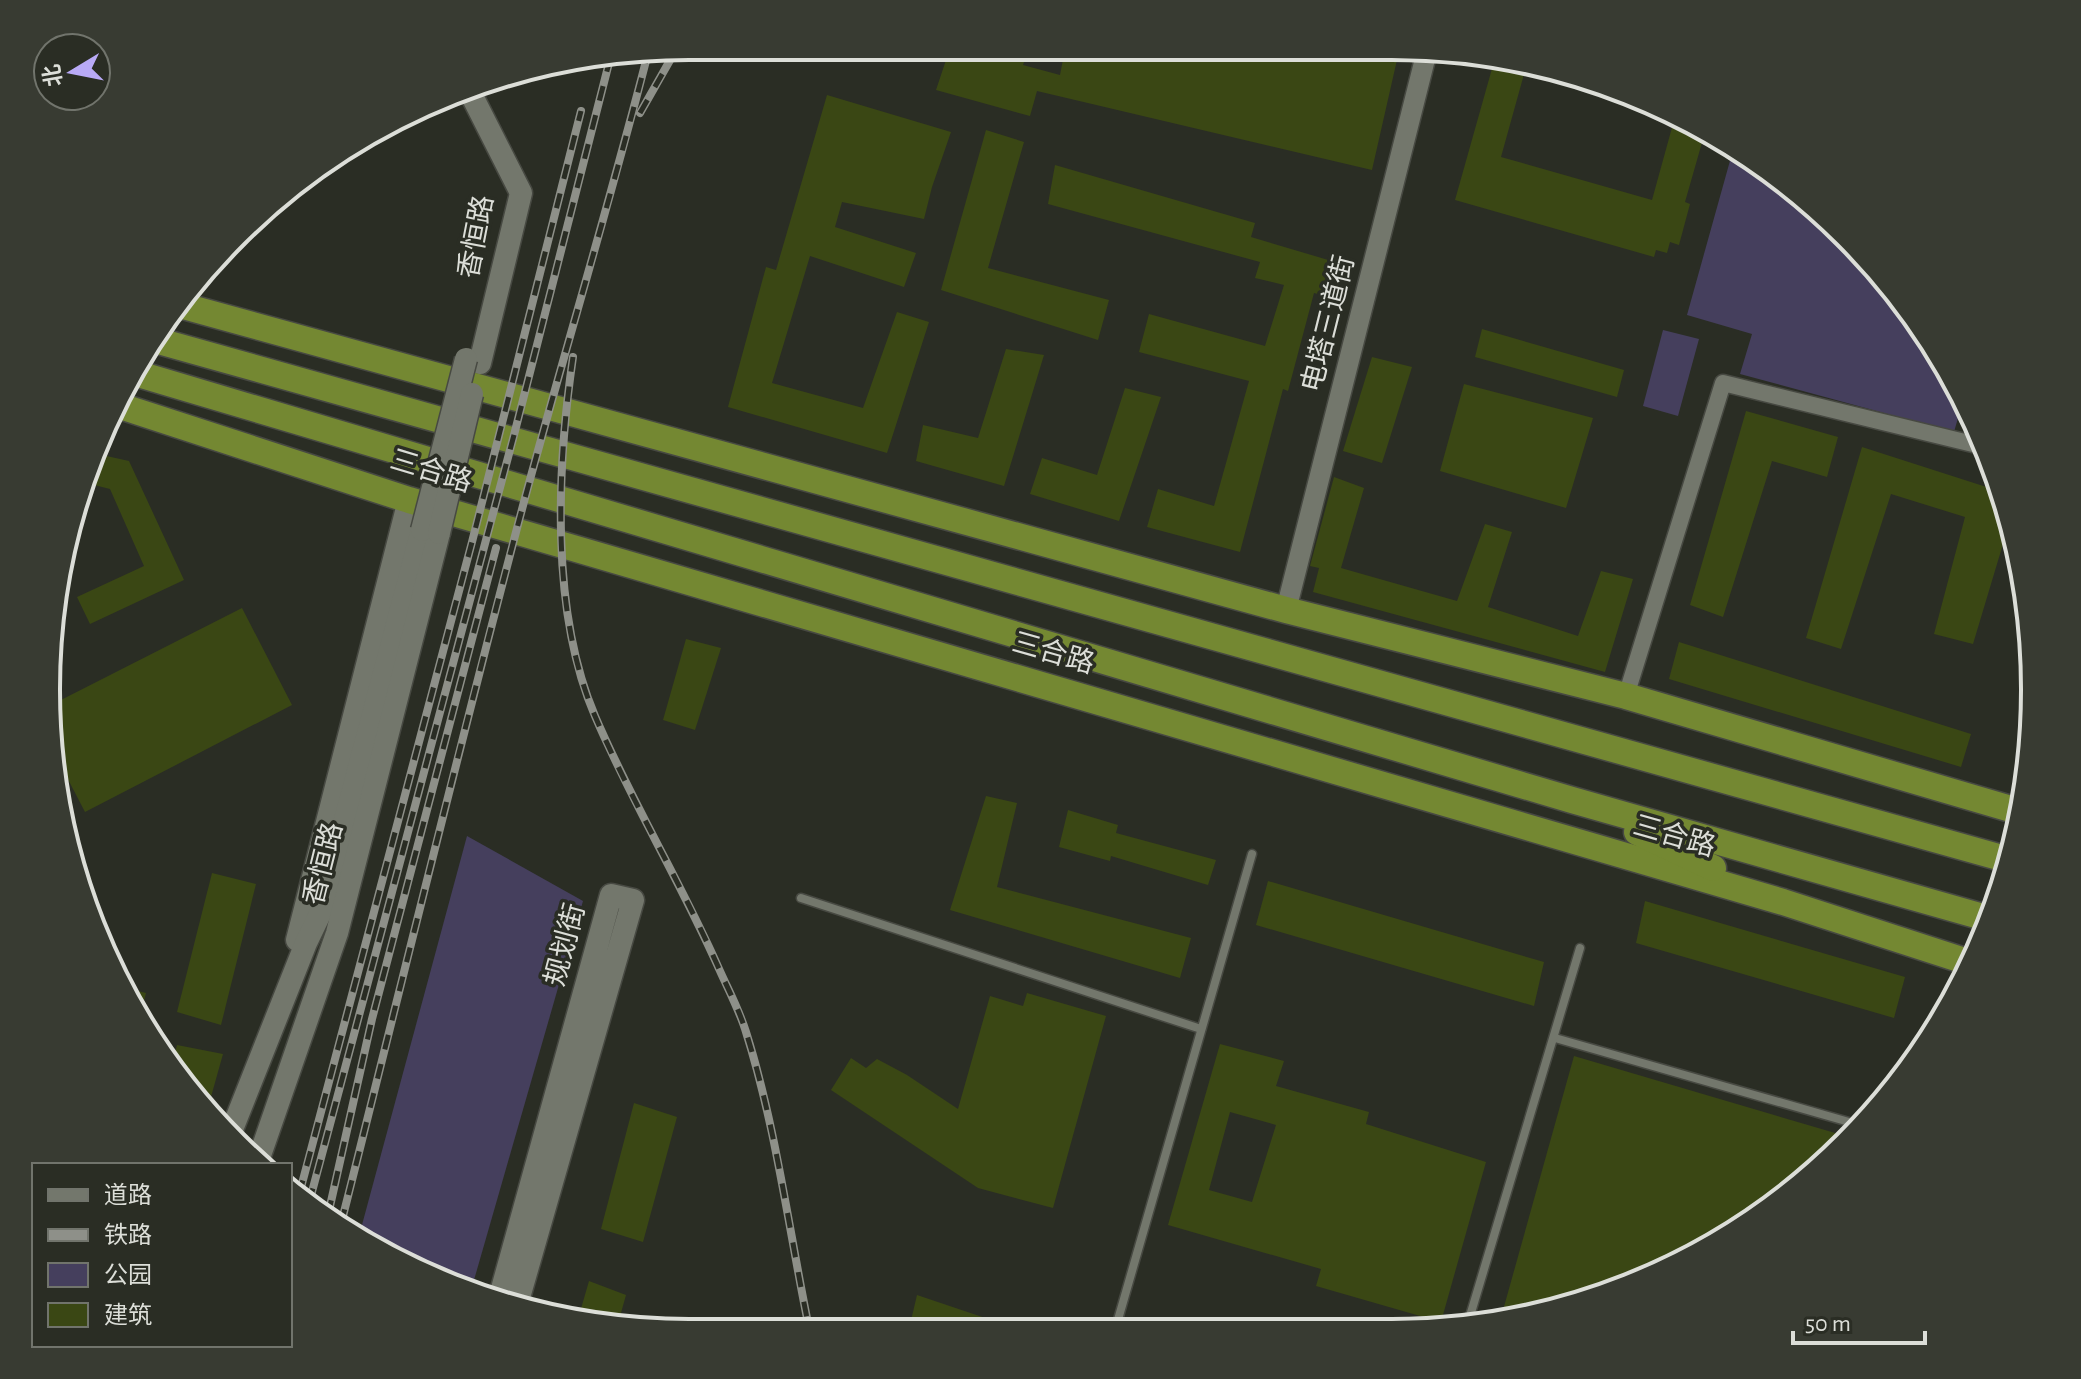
<svg xmlns="http://www.w3.org/2000/svg" width="2081" height="1379" font-family="'Alegreya Sans','Noto Sans SC',sans-serif">
<style>
.green{fill:#453f5d}
.building{fill:#3a4714;fill-rule:evenodd}
.lines{fill:none;stroke-linecap:round;stroke-linejoin:round}
.service-casing{stroke:#474942;stroke-width:11}
.minor-casing{stroke:#474942;stroke-width:19}
.tertiary-casing{stroke:#474942;stroke-width:23}
.secondary-casing{stroke:#474942;stroke-width:25}
.trunk-casing{stroke:#474942;stroke-width:29}
.service{stroke:#73776c;stroke-width:8}
.minor{stroke:#73776c;stroke-width:16}
.tertiary{stroke:#73776c;stroke-width:20}
.secondary{stroke:#73776c;stroke-width:22}
.trunk{stroke:#748832;stroke-width:26}
.rail-casing{stroke:#8e9089;stroke-width:8}
.rail{stroke:#2a2d24;stroke-width:5;stroke-dasharray:15;stroke-linecap:butt}
.secondary-bridge-casing{stroke:#474942;stroke-width:25;stroke-linecap:butt}
.secondary-bridge{stroke:#73776c;stroke-width:22}
.labels{text-anchor:middle;dominant-baseline:central;stroke-width:7;stroke-linejoin:round;paint-order:stroke}
.street-label{font-size:28px;fill:#dcded8;stroke:#2a2d24}
.rim{fill:none;stroke:#dcded8;stroke-width:4}
</style>
<rect width="100%" height="100%" fill="#2a2d24"/>
<g class="green">
<polygon points="1733,150 1816,206 1902,298 1964,397 1954,432 1740,374 1752,334 1687,315"/>
<polygon points="1663,330 1699,339 1678,416 1643,406"/>
<polygon points="467,836 583,901 472,1287 405,1267 359,1236"/>
</g>
<g class="building">
<polygon points="950,48 1029,48 1023,65 1060,75 1065,49 1399,51 1372,170 1037,91 1030,116 936,90"/>
<polygon points="1495,58 1526,67 1501,157 1652,200 1676,113 1705,132 1685,202 1690,204 1679,245 1670,242 1667,253 1656,250 1654,257 1455,200"/>
<polygon points="827,95 951,132 932,187 924,219 842,202 835,227 916,253 904,287 810,256 772,383 863,408 897,312 929,322 887,453 728,407 766,267 776,270"/>
<polygon points="986,130 1024,142 988,268 1109,300 1098,340 941,290"/>
<polygon points="1055,165 1255,223 1251,237 1345,265 1337,299 1314,293 1288,391 1283,389 1240,552 1147,527 1158,489 1214,506 1249,381 1139,352 1149,314 1265,346 1284,285 1255,278 1260,262 1048,204"/>
<polygon points="1482,329 1624,370 1617,397 1475,357"/>
<polygon points="1006,349 1044,355 1004,486 916,461 923,425 978,438"/>
<polygon points="1372,357 1412,367 1382,463 1343,451"/>
<polygon points="1464,384 1593,418 1566,508 1440,471"/>
<polygon points="1125,388 1161,397 1119,521 1030,494 1042,458 1097,475"/>
<polygon points="1746,411 1838,437 1827,477 1772,461 1723,617 1690,605"/>
<polygon points="1862,447 2002,492 2015,537 2006,534 1973,644 1934,634 1965,517 1891,494 1841,649 1806,638"/>
<polygon points="93,453 129,461 184,580 90,624 77,597 144,566 110,489 86,483"/>
<polygon points="1334,477 1364,488 1341,568 1457,601 1485,524 1512,532 1488,607 1578,636 1601,571 1633,579 1605,672 1313,592 1319,568 1310,566"/>
<polygon points="242,608 292,705 85,812 58,760 53,704"/>
<polygon points="686,639 721,648 695,730 663,720"/>
<polygon points="1679,642 1971,734 1961,767 1669,679"/>
<polygon points="986,796 1017,803 997,887 1191,938 1180,978 950,910"/>
<polygon points="1068,810 1118,825 1116,833 1216,860 1208,885 1111,856 1110,861 1059,847"/>
<polygon points="212,873 256,884 221,1025 177,1012"/>
<polygon points="1268,881 1544,962 1534,1006 1256,925"/>
<polygon points="1645,901 1905,977 1894,1018 1636,943"/>
<polygon points="122,987 146,993 139,1020 132,1012"/>
<polygon points="1027,993 1106,1016 1053,1208 978,1188 831,1090 851,1058 866,1068 877,1059 907,1075 958,1109 990,996 1023,1006"/>
<path d="M1220 1044 1284 1061 1276 1086 1369 1112 1366 1124 1486 1162 1441 1322 1316 1286 1321 1269 1168 1225ZM1230 1112 1276 1125 1252 1202 1209 1190Z"/>
<polygon points="177,1045 223,1054 209,1104 173,1061"/>
<polygon points="1574,1056 1842,1135 1838,1149 1783,1200 1676,1267 1558,1311 1500,1321"/>
<polygon points="634,1103 677,1117 643,1242 601,1229"/>
<polygon points="589,1281 626,1295 617,1327 605,1327 578,1319"/>
<polygon points="917,1295 1012,1327 1012,1330 909,1329"/>
</g>
<g class="lines">
<defs>
<g id="service">
<polyline points="801,898 1201,1029"/>
<polyline points="1555,1038 1863,1126"/>
<polyline points="1467,1326 1580,948"/>
<polyline points="1115,1330 1252,854"/>
</g>
<polyline id="minor" points="1626,696 1723,383 1977,445 1980,434"/>
<polyline id="tertiary" points="1286,610 1427,51"/>
<g id="secondary">
<polyline points="468,88 521,193 480,363"/>
<polyline points="297,940 409,500"/>
<polyline points="231,1132 306,943 320,914 422,530"/>
<polyline points="257,1164 337,933 439,533"/>
<polyline points="500,1296 611,895 633,900 518,1301"/>
</g>
<g id="trunk">
<polyline points="176,304 1286,610 1626,696 2021,812"/>
<polyline points="155,340 2009,860"/>
<polyline points="135,373 1572,800 1990,919"/>
<polyline points="117,405 409,500 1783,902 1971,963"/>
<polyline points="1637,832 1713,868"/>
</g>
</defs>
<use href="#service" class="service-casing"/>
<use href="#minor" class="minor-casing"/>
<use href="#tertiary" class="tertiary-casing"/>
<use href="#secondary" class="secondary-casing"/>
<use href="#trunk" class="trunk-casing"/>
<use href="#service" class="service"/>
<use href="#minor" class="minor"/>
<use href="#tertiary" class="tertiary"/>
<use href="#secondary" class="secondary"/>
<use href="#trunk" class="trunk"/>
<defs>
<g id="rail">
<polyline points="640,113 677,48"/>
<path d="M573 357C557 467 550 611 595 716 632 803 682 884 720 971 729 991 740 1012 746 1032 776 1127 789 1231 809 1328"/>
<polyline points="299,1195 472,542 581,111"/>
<polyline points="309,1203 514,435 610,59"/>
<polyline points="328,1215 372,1019 496,548"/>
<path d="M341 1224C402 982 461 739 525 498 565 350 610 202 648 53"/>
</g>
</defs>
<use href="#rail" class="rail-casing"/>
<use href="#rail" class="rail"/>
<defs>
<g id="secondary-bridge">
<polyline points="422,530 466,359"/>
<polyline points="439,533 472,394"/>
</g>
</defs>
<use href="#secondary-bridge" class="secondary-bridge-casing"/>
<use href="#secondary-bridge" class="secondary-bridge"/>
</g>
<g class="labels">
<g class="street-label">
<text transform="translate(477 237) rotate(-79)">香恒路</text>
<text transform="translate(1329 324) rotate(-76)">电塔三道街</text>
<text transform="translate(431 472) rotate(17)">三合路</text>
<text transform="translate(1053 654) rotate(16)">三合路</text>
<text transform="translate(1674 837) rotate(16)">三合路</text>
<text transform="translate(324 864) rotate(-76)">香恒路</text>
<text transform="translate(566 945) rotate(-75)">规划街</text>
</g>
</g>
<path d="M0 0H2081V1379H0ZM689 60H1392A629 629 0 0 1 2021 689V690A629 629 0 0 1 1392 1319H689A629 629 0 0 1 60 690V689A629 629 0 0 1 689 60Z" fill="#383b32" fill-rule="evenodd"/>
<path class="rim" d="M689 60H1392A629 629 0 0 1 2021 689V690A629 629 0 0 1 1392 1319H689A629 629 0 0 1 60 690V689A629 629 0 0 1 689 60Z"/>
<rect x="32" y="1163" width="260" height="184" fill="#2a2d24" stroke="#71746c" stroke-width="2"/>
<rect x="48" y="1189" width="40" height="12" fill="#73776c" stroke="#71746c" stroke-width="2"/>
<text x="104" y="1203" font-size="24" fill="#dcded8">道路</text>
<rect x="48" y="1229" width="40" height="12" fill="#8e9089" stroke="#71746c" stroke-width="2"/>
<text x="104" y="1243" font-size="24" fill="#dcded8">铁路</text>
<rect x="48" y="1263" width="40" height="24" fill="#453f5d" stroke="#71746c" stroke-width="2"/>
<text x="104" y="1283" font-size="24" fill="#dcded8">公园</text>
<rect x="48" y="1303" width="40" height="24" fill="#3a4714" stroke="#71746c" stroke-width="2"/>
<text x="104" y="1323" font-size="24" fill="#dcded8">建筑</text>
<g transform="translate(72 72) rotate(260)"><circle r="38" fill="#2a2d24" stroke="#71746c" stroke-width="2"/>
<path d="M0-6L14 30L0 20L-14 30Z" fill="#b9aaf7"/>
<text y="-12" font-size="22" font-weight="bold" text-anchor="middle" fill="#dcded8">北</text>
</g>
<path d="M1793 1331v12h132v-12" fill="none" stroke="#dcded8" stroke-width="4"/>
<text x="1805" y="1331" font-size="24" fill="#dcded8" stroke="#2a2d24" stroke-width="6" paint-order="stroke">50 m</text>
</svg>
